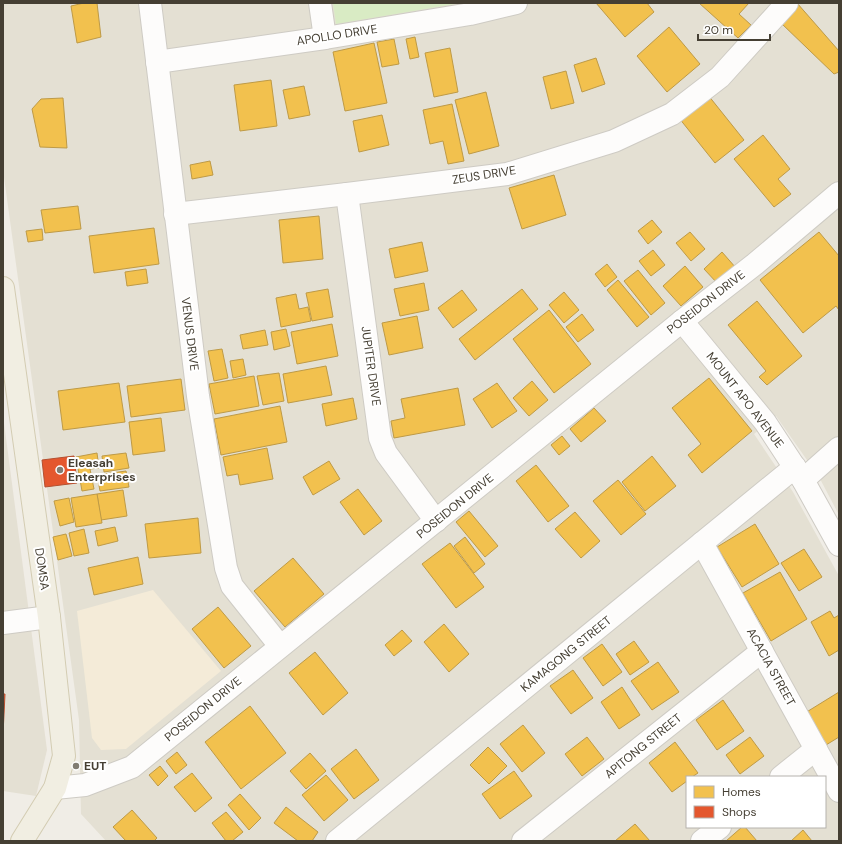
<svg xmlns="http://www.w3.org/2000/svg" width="842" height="844" font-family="'DM Sans',sans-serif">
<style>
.residential{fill:#e4e0d3;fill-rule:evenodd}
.commercial{fill:#f4ebd8}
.green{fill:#d9ebc4}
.homes{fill:#f2c14e;stroke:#be9a46}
.shops{fill:#e4572e;stroke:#b45030}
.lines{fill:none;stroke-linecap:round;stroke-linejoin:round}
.minor-casing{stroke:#cecbc4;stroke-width:24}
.major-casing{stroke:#d3ccb2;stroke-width:24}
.minor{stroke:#fdfcfb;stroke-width:22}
.major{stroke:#f1eee2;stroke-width:22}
.poi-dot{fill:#817c72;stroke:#fff;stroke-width:1.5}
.labels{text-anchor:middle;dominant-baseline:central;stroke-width:4;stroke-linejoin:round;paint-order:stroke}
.street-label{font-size:12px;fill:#453f33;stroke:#fff}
.poi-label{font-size:12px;font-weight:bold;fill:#453f33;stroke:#fff;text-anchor:start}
</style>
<rect width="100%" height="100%" fill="#f0ede6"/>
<g class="residential">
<path d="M3 3H839V515L819 477 776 416 754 434 793 492 839 576V841H106L81 814 79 720 3 170ZM687 777H825V827H687Z"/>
<polygon points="3,415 47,750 36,796 3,791"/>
</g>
<polygon class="commercial" points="153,590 221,671 126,749 101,750 92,738 77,611"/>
<polygon class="green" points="333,3 461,3 336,24"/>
<g class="homes">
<polygon points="84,3 97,3 101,37 77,43 71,6"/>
<polygon points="596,3 647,3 654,12 625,37"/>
<polygon points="699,3 749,3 739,14 751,25 738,38"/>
<polygon points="797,3 839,51 839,72 834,74 781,23"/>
<polygon points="669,27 700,64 667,92 637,56"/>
<polygon points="415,37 419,57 410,59 406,39"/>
<polygon points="394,39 399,64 382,67 377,42"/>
<polygon points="374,43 387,103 345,111 333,52"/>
<polygon points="450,48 458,92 434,97 425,53"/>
<polygon points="596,58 605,84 582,92 574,65"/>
<polygon points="566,71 574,103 551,109 543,77"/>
<polygon points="271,80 277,126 240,131 234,85"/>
<polygon points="304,86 310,115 289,119 283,90"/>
<polygon points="486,92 499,146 469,154 455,100"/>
<polygon points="708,95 744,140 715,163 679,118"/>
<polygon points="63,98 67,148 40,147 32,109 41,99"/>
<polygon points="452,104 464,161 448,164 443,141 430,144 423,110"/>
<polygon points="382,115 389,145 359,152 353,121"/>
<polygon points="763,135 790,169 778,179 791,194 774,207 734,159"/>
<polygon points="210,161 213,175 192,179 190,165"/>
<polygon points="554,175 566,215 522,229 509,188"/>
<polygon points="78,206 81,229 45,233 41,210"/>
<polygon points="319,216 323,259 283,263 279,220"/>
<polygon points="652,220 662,232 648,244 638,231"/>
<polygon points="154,228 159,264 94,273 89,236"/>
<polygon points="42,229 43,240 28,242 26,231"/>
<polygon points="690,232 705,249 691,261 676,243"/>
<polygon points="819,232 839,256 839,310 836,306 803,333 760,280"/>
<polygon points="422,242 428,271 395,278 389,249"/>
<polygon points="653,250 665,265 651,276 639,261"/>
<polygon points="722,252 736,268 718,284 704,269"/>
<polygon points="607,264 617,277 605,287 595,274"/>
<polygon points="685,266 703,287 681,306 663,286"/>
<polygon points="146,269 148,283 127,286 125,272"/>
<polygon points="638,270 665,303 651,315 624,281"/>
<polygon points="618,280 649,317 637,327 607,290"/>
<polygon points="424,283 429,310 400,316 394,289"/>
<polygon points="328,289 333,317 312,321 306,293"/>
<polygon points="522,289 538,309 475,360 459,339"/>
<polygon points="462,290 477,310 453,328 438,308"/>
<polygon points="564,292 579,310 564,323 549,305"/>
<polygon points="296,294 299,309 308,307 311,321 281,327 276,298"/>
<polygon points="757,301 802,356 767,385 759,377 766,371 728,325"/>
<polygon points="549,310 591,364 554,393 513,339"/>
<polygon points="582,314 594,330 578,342 566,327"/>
<polygon points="417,316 423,348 389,355 382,323"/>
<polygon points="332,324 338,356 297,364 291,332"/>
<polygon points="286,329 290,346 274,350 271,332"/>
<polygon points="265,330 268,345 243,349 240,335"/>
<polygon points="222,349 228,378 214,381 208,351"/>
<polygon points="243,359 246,375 233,378 230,361"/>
<polygon points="326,366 332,395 288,403 283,374"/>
<polygon points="279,373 284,401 263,405 257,376"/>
<polygon points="254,376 259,406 215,414 209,384"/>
<polygon points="709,378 752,431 702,473 688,455 701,444 672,408"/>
<polygon points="181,379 185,410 131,417 127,386"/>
<polygon points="532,381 548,400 529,416 513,398"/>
<polygon points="119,383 125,422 63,430 58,391"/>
<polygon points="497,383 517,411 492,428 473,399"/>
<polygon points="458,388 465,425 394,438 391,421 405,418 401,399"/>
<polygon points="353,398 357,419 326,426 322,404"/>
<polygon points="280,406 287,442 221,455 214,419"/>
<polygon points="594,408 606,421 581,442 570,429"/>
<polygon points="161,418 165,451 133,455 129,422"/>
<polygon points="562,436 570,446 559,455 551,445"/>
<polygon points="267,448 273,479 240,485 238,474 227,476 223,457"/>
<polygon points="97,453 99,468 90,469 94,489 82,491 76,457"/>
<polygon points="126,453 129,468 104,472 102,456"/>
<polygon points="652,456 676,486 645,511 622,482"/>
<polygon points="329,461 340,479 313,495 303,477"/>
<polygon points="536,465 569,506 548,522 516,481"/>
<polygon points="126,471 129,487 100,491 97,475"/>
<polygon points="618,480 646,514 621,535 593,501"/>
<polygon points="358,489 382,521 364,535 340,502"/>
<polygon points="123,490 127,516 101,520 97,494"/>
<polygon points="97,494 102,523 76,527 71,498"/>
<polygon points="69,498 74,522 60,526 54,501"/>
<polygon points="469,511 498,546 485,557 456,522"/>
<polygon points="575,512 600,541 581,558 555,529"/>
<polygon points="198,518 201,553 149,558 145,524"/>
<polygon points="755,524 779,564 742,587 717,547"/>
<polygon points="115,527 118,541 98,546 95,531"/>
<polygon points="84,529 89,553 74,556 69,533"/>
<polygon points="66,534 72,556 58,560 53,537"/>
<polygon points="465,537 485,564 474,573 454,546"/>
<polygon points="450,543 484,587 456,608 422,564"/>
<polygon points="804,549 822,577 799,591 781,563"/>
<polygon points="138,557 143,584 94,595 88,568"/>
<polygon points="293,558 324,594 285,627 254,591"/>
<polygon points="780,572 807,619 771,641 743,593"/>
<polygon points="218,607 251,646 224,668 192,629"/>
<polygon points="830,611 834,618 839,615 839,650 829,656 811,622"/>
<polygon points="444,624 469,654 449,672 424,642"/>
<polygon points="402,630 412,641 394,656 385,645"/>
<polygon points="634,641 649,662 630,675 616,654"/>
<polygon points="602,644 622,672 603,686 583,658"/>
<polygon points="315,652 348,693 323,715 289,673"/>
<polygon points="658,662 679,692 652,710 631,681"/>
<polygon points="573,670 593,698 571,714 550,686"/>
<polygon points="622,687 640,715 619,729 601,702"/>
<polygon points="839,692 839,737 826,745 805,713"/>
<polygon points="723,700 744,731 717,750 696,720"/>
<polygon points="250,706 286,753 241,789 205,742"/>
<polygon points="523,725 545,753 522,772 500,744"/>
<polygon points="587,737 604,759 582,776 565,754"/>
<polygon points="750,737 764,756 740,774 726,755"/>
<polygon points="675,742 698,773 692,777 687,777 687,781 672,792 649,763"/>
<polygon points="488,747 507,766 489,784 470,765"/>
<polygon points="356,749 379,780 354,799 331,769"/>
<polygon points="177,752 187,765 176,774 166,761"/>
<polygon points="310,753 326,771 306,789 290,771"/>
<polygon points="160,766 168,776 158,786 149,775"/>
<polygon points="514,771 532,796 500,819 482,794"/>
<polygon points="192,773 212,798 195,812 174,787"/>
<polygon points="326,775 348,800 324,821 302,795"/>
<polygon points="240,794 261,818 249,830 228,805"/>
<polygon points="286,807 318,832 312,841 298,841 274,823"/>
<polygon points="132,810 157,838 154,841 126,841 113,827"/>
<polygon points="226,812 243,832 232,841 226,841 212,823"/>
<polygon points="635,824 650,841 615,841"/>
<polygon points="742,827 745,827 757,841 726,841"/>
<polygon points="803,830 812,841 791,841"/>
</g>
<g class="shops">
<polygon points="74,456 77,483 45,487 42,460"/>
<polygon points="3,694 5,694 3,734"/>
</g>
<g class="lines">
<defs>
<g id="minor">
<polyline points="150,3 198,396 226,568 232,586 280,646"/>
<polyline points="320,3 325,38"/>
<polyline points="157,62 325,38 470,14 516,3"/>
<polyline points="347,194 380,438 386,453 436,521"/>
<polyline points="175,214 347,194 507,174 614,141 672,114 720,77 787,3"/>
<polyline points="682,321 765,422 803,480 839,545"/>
<polyline points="803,480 839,448"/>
<polyline points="702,543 839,791"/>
<polyline points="3,623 49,617"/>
<polyline points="781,777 816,749"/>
<polyline points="55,788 85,785 132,767 682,321 755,264 839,193"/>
<polyline points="337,841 795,467"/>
<polyline points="523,841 762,651"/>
<polyline points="702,841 720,827"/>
</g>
<polyline id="major" points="3,288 49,617 64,756 55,788 22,841"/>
</defs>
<use href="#minor" class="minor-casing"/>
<use href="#major" class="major-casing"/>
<use href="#minor" class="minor"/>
<use href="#major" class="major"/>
</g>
<g class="poi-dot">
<circle cx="60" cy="470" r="4"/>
<circle cx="76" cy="766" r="4"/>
</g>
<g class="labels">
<g class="street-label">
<text transform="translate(337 35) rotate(-9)">APOLLO DRIVE</text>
<text transform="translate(484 175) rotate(-9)">ZEUS DRIVE</text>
<text transform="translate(706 302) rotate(-38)">POSEIDON DRIVE</text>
<text transform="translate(190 334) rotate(83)">VENUS DRIVE</text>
<text transform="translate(371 366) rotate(82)">JUPITER DRIVE</text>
<text transform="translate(745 400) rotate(52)">MOUNT APO AVENUE</text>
<text transform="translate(455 506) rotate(-39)">POSEIDON DRIVE</text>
<text transform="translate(42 569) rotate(82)">DOMSA</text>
<text transform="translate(566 654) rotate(-39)">KAMAGONG STREET</text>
<text transform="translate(771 667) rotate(61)">ACACIA STREET</text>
<text transform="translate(203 709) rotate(-39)">POSEIDON DRIVE</text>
<text transform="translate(643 746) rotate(-39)">APITONG STREET</text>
</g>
<g class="poi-label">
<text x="68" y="463">Eleasah<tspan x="68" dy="14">Enterprises</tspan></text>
<text x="84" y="766">EUT</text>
</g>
</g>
<rect width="842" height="844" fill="none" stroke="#453f33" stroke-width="8"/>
<rect x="686" y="776" width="140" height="52" fill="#ffffff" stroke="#b5b2ad"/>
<rect x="694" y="786" width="20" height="12" fill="#f2c14e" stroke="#b5b2ad"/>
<text x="722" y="796" font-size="12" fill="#453f33">Homes</text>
<rect x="694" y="806" width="20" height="12" fill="#e4572e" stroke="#b5b2ad"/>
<text x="722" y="816" font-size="12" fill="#453f33">Shops</text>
<path d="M698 34v6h72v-6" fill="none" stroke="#453f33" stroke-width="2"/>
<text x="704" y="34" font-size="12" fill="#453f33" stroke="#ffffff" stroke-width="3" paint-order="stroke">20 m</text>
</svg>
